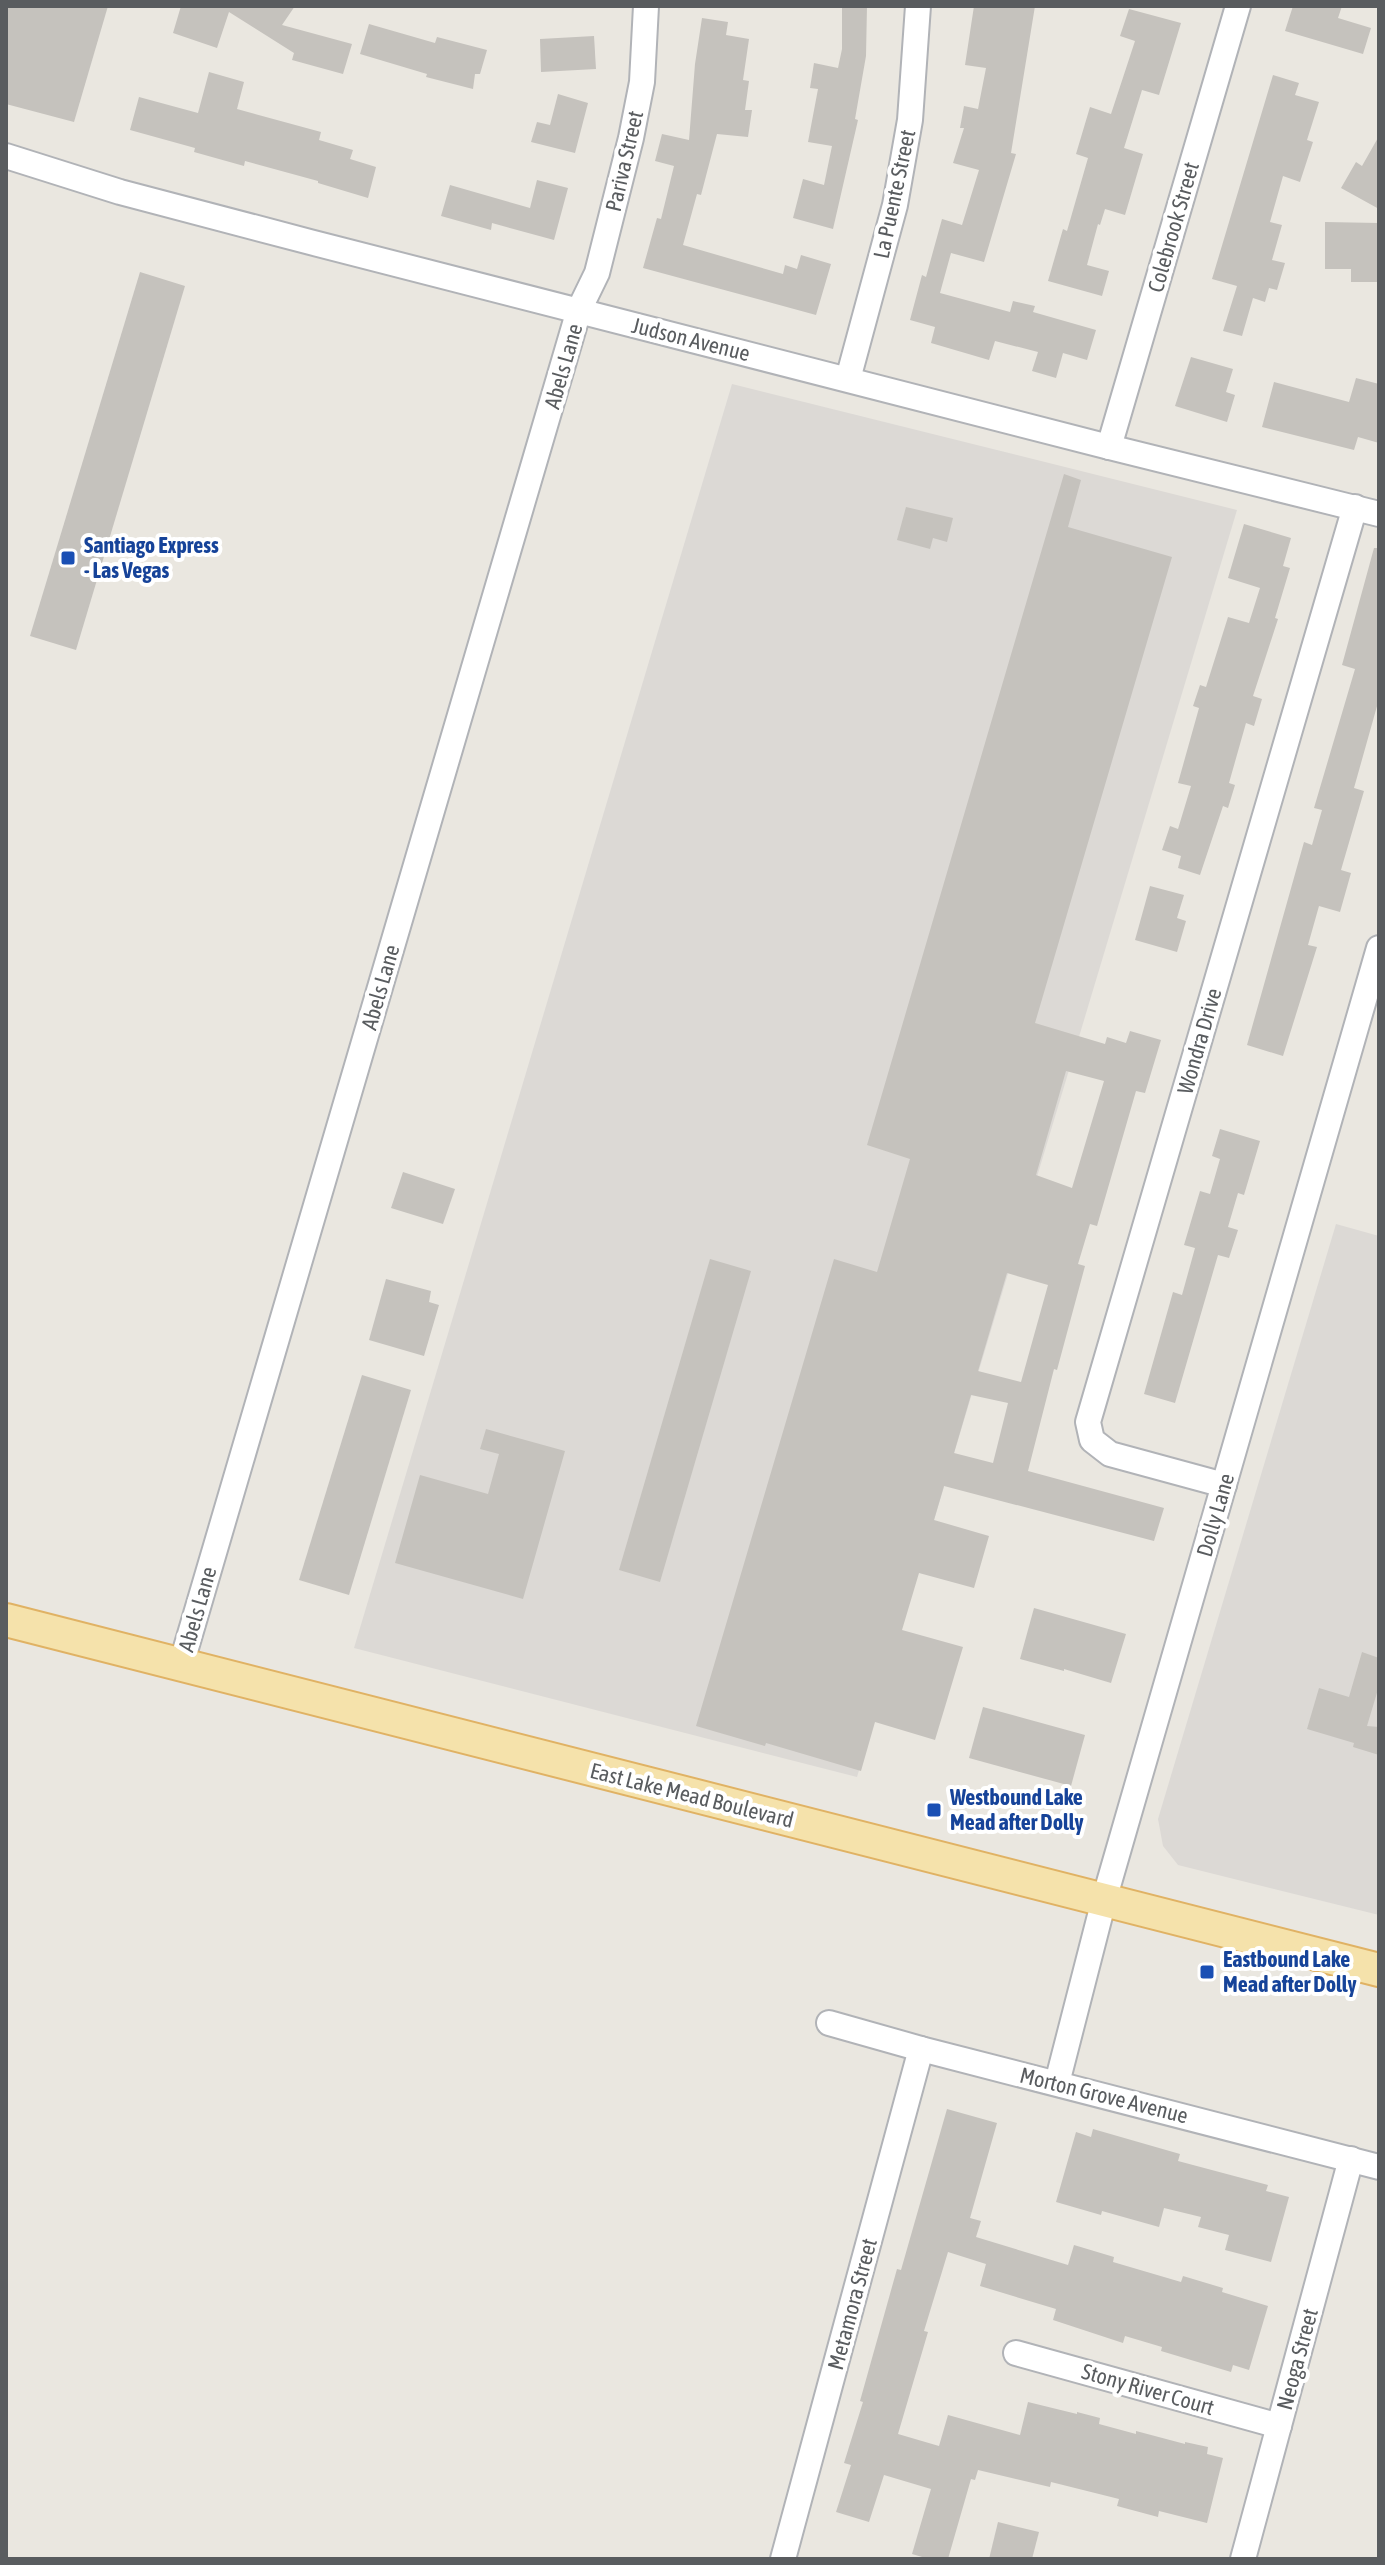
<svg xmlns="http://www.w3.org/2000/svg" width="1385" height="2565" font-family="'Asap Condensed',sans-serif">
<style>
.industrial{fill:#dcd9d5}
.building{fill:#c5c2bd;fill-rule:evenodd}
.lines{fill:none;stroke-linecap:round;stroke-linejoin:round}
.minor-casing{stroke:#b1b3b7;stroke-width:28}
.major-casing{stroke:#e0b264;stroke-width:36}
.minor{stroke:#fff;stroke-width:24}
.major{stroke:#f5e2ab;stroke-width:32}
.transit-dot{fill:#1a4fb4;stroke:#fff;stroke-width:3}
.labels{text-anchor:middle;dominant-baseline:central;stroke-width:8;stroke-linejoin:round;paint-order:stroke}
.street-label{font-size:22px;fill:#595c5f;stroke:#fff}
.transit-label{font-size:22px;font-weight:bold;fill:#164399;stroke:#fff;text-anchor:start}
</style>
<rect width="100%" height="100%" fill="#eae7e0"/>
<g class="industrial">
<polygon points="732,384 1237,510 857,1777 354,1648"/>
<polygon points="1336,1224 1379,1236 1379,1915 1178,1865 1163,1846 1158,1819"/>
</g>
<g class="building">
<polygon points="6,6 108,6 74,122 6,104"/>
<polygon points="181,6 295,6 282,25 352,44 343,74 292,60 294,53 229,12 217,48 173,33"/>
<polygon points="842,6 867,6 866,56 855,119 858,120 833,229 793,218 803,179 824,185 832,146 808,142 818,89 810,88 814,63 838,68 842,49"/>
<polygon points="974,6 1035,6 1011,153 1016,154 984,262 951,253 940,293 1010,312 1013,301 1035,306 1033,312 1096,330 1087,360 1063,353 1056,378 1032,371 1038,352 995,341 989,360 931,343 935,327 910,320 922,275 926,277 942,219 962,225 979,170 953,163 964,128 960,128 964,106 978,109 986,68 965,65"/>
<polygon points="1293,6 1342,6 1338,18 1371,28 1363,54 1285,31"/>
<polygon points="1129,9 1181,23 1159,95 1142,90 1124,148 1143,154 1125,215 1105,209 1100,225 1098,224 1087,265 1109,271 1102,296 1048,281 1063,229 1067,231 1088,158 1076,154 1090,107 1111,114 1135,41 1120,36"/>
<polygon points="702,18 728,22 726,35 749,39 743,80 749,81 745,110 752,110 748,137 717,134 701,195 697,194 683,245 783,274 785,265 797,269 801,255 831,264 816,315 643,268 657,218 661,219 674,166 655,161 662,134 689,140 695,64"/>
<polygon points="369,24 435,43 437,37 487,50 480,74 475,74 473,89 426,77 427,74 360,54"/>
<polygon points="594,36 596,69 541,72 540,39"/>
<polygon points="209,72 244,82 237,109 321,132 319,140 353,150 350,159 376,167 368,198 318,183 318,181 245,161 244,166 194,152 195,148 130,130 139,97 198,113"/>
<polygon points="1273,75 1299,83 1295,95 1319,102 1307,140 1313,142 1300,182 1283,176 1270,222 1282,225 1272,260 1285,263 1277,290 1269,288 1265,302 1253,298 1242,336 1223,331 1237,286 1212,279"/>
<polygon points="558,94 588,103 575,153 531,142 537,122 550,125"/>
<polygon points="1379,136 1379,209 1341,188 1356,162 1362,166"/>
<polygon points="537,180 568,188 554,240 492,223 491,230 441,216 450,185 530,208"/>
<polygon points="1325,222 1379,223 1379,282 1351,282 1351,269 1325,269"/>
<polygon points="140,272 185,286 76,650 30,636"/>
<polygon points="1191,357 1233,369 1226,392 1235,395 1227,422 1175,406"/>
<polygon points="1356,378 1379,384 1379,443 1358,437 1354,450 1262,427 1274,382 1349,402"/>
<path d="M1064 474 1081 480 1068 527 1172 557 1035 1023 1105 1044 1107 1037 1126 1043 1130 1031 1161 1040 1145 1093 1136 1091 1097 1226 1090 1224 1078 1264 1085 1266 1057 1370 1054 1369 1028 1471 1164 1508 1154 1541 944 1486 934 1520 989 1536 974 1588 919 1573 902 1630 963 1647 935 1740 875 1722 861 1771 766 1743 765 1746 696 1726 834 1259 877 1272 910 1159 867 1145ZM1066 1071 1104 1081 1072 1188 1036 1175ZM1007 1273 1048 1285 1021 1382 978 1371ZM971 1395 1008 1403 993 1463 954 1453Z"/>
<polygon points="906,507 953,518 947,542 933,538 930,549 897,540"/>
<polygon points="1244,524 1291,538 1283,566 1290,568 1275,618 1278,619 1253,696 1262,699 1254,726 1246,723 1229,783 1235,785 1228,808 1223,806 1200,875 1178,868 1181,856 1162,850 1170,826 1178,829 1191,786 1178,783 1199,708 1193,706 1200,685 1206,687 1228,617 1249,623 1260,588 1228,578"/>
<polygon points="1374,548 1379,548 1379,699 1354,788 1364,791 1341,870 1351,873 1340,912 1319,906 1308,945 1317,947 1283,1056 1247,1045 1304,842 1312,845 1322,810 1314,808 1355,669 1342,665"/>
<polygon points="1150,886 1184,895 1177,918 1186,921 1177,952 1135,940"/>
<polygon points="1220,1129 1260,1141 1244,1195 1238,1193 1228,1227 1238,1230 1229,1258 1218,1255 1175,1403 1144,1394 1173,1292 1182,1295 1195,1248 1184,1245 1200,1191 1210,1194 1220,1159 1212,1156"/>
<polygon points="403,1172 455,1189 443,1224 391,1208"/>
<polygon points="710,1259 751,1271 660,1582 619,1570"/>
<polygon points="386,1279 431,1291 429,1302 439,1305 424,1356 369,1340"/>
<polygon points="362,1375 411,1390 349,1595 299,1580"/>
<polygon points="486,1429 565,1451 523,1599 395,1563 420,1475 488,1494 499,1454 480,1449"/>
<polygon points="1034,1608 1126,1634 1111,1683 1064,1669 1064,1671 1020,1659"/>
<polygon points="1362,1652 1379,1658 1379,1686 1367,1726 1379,1727 1379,1755 1353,1747 1354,1743 1307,1729 1319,1688 1349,1697"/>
<polygon points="983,1707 1085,1735 1071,1786 969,1758"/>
<polygon points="947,2109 997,2123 970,2218 981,2221 976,2237 1068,2265 1074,2245 1114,2257 1113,2262 1181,2282 1183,2276 1223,2288 1222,2292 1268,2306 1249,2370 1233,2365 1231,2372 1161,2351 1162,2347 1125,2336 1123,2343 1053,2320 1056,2309 980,2286 986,2264 948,2252 924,2331 928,2332 898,2434 939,2446 948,2415 1020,2435 1028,2402 1077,2414 1077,2412 1100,2418 1099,2424 1136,2434 1136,2431 1185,2444 1185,2442 1208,2447 1207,2454 1223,2458 1207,2523 1159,2511 1158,2517 1117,2506 1119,2499 1051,2482 1050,2487 978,2470 975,2480 971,2479 948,2559 929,2559 912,2554 931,2489 884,2475 869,2522 836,2512 851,2465 844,2463 863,2402 860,2401 897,2269 901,2270"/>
<polygon points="1093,2129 1180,2154 1178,2161 1268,2185 1266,2191 1289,2197 1271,2262 1225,2250 1229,2235 1198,2227 1201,2217 1164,2208 1159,2227 1102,2211 1101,2215 1056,2202 1076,2132 1091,2137"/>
<polygon points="998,2522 1039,2532 1032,2559 989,2559"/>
</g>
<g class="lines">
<defs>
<g id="minor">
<polyline points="6,156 120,192 310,242 1109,447 1379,514"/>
<polyline points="848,379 895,205 910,120 918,6"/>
<polyline points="1109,447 1238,6"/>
<polyline points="1224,1485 1110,1454 1092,1440 1088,1422 1355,507"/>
<polyline points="181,1665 579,310 597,273 631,138 642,82 646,6"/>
<polyline points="829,2023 921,2049 1379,2167"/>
<polyline points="1057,2083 1104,1900 1379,948"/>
<polyline points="1016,2353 1279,2426"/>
<polyline points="783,2559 921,2049"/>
<polyline points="1243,2559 1351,2159"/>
</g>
<polyline id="major" points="6,1620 1379,1970"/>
</defs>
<use href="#minor" class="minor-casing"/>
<use href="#major" class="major-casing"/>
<use href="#minor" class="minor"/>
<use href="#major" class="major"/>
</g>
<g class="transit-dot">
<rect x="60" y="550" width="16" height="16" rx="4"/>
<rect x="926" y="1802" width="16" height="16" rx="4"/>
<rect x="1199" y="1964" width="16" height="16" rx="4"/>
</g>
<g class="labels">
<g class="street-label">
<text transform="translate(624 161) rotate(-77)">Pariva Street</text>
<text transform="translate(894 194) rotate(-78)">La Puente Street</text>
<text transform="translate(1173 227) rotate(-74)">Colebrook Street</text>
<text transform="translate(691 339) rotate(14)">Judson Avenue</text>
<text transform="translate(563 366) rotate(-74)">Abels Lane</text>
<text transform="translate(380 987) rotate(-74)">Abels Lane</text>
<text transform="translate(1199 1041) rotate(-74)">Wondra Drive</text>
<text transform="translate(1215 1515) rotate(-74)">Dolly Lane</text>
<text transform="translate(197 1609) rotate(-74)">Abels Lane</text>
<text transform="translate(692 1795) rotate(14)">East Lake Mead Boulevard</text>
<text transform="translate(1104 2095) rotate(14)">Morton Grove Avenue</text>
<text transform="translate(852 2304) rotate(-75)">Metamora Street</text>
<text transform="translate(1297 2359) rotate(-75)">Neoga Street</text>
<text transform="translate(1148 2389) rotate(16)">Stony River Court</text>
</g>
<g class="transit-label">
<text x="84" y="545">Santiago Express<tspan x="84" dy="25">- Las Vegas</tspan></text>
<text x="950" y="1797">Westbound Lake<tspan x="950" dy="25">Mead after Dolly</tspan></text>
<text x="1223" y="1959">Eastbound Lake<tspan x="1223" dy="25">Mead after Dolly</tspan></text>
</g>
</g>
<rect width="1385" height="2565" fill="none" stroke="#595c5f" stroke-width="16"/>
</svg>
